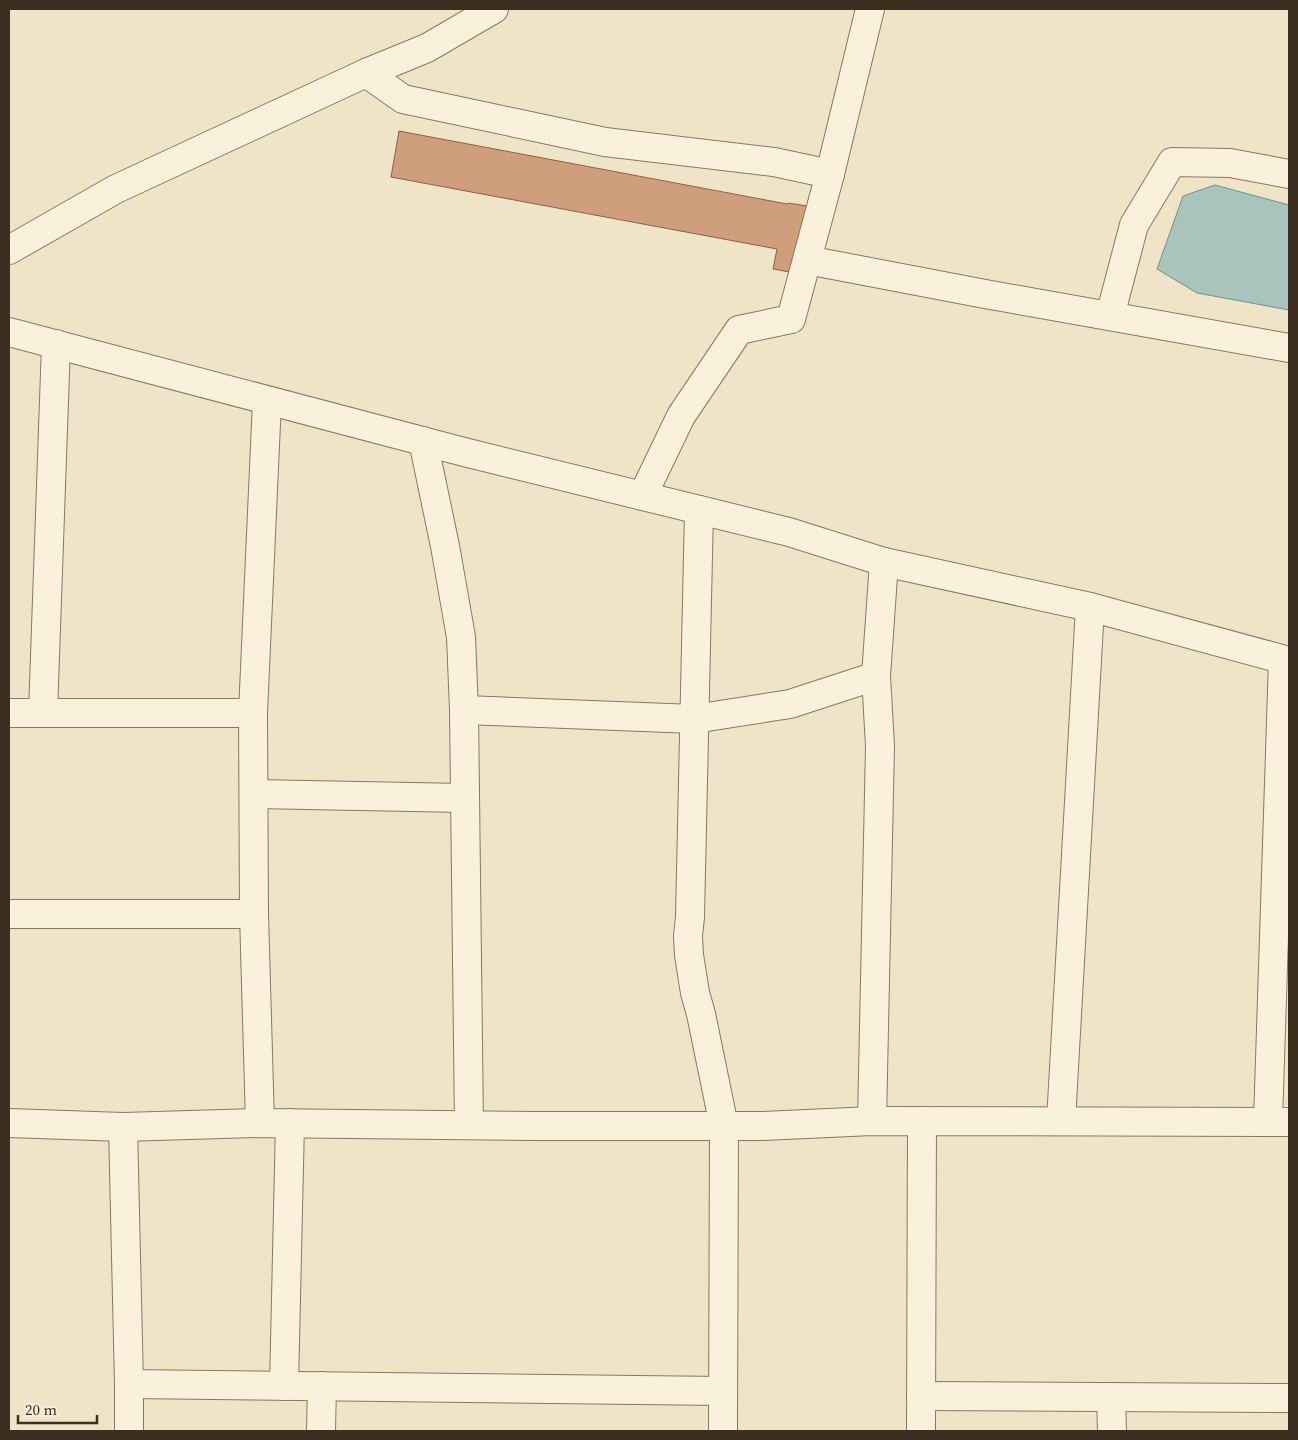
<svg xmlns="http://www.w3.org/2000/svg" width="1298" height="1440" font-family="'Source Serif 4',serif">
<style>
.water{fill:#a9c4bc;stroke:#6f938a}
.building{fill:#cf9f7d;stroke:#8d5f41}
.lines{fill:none;stroke-linecap:round;stroke-linejoin:round}
.street-casing{stroke:#8d765c;stroke-width:30}
.street{stroke:#faf1dc;stroke-width:28}
</style>
<rect width="100%" height="100%" fill="#f0e4c8"/>
<polygon class="water" points="1215,185 1289,205 1289,310 1197,293 1157,269 1183,196"/>
<polygon class="building" points="399,131 787,204 788,203 807,206 795,273 773,269 777,249 391,177"/>
<g class="lines">
<defs>
<g id="street">
<polyline points="366,73 403,99 605,142 774,162 830,174"/>
<polyline points="9,250 116,189 366,73 427,48 494,9"/>
<polyline points="807,260 985,294 1289,348"/>
<polyline points="1110,316 1134,225 1172,162 1230,163 1289,174"/>
<polyline points="9,332 464,452 789,532 884,562 1090,607 1289,661"/>
<polyline points="423,441 445,546 461,637 464,710 469,1125"/>
<polyline points="643,495 681,416 739,330 791,319 830,174 870,9"/>
<polyline points="699,510 690,917 688,936 689,955 695,993 701,1014 724,1126 723,1431"/>
<polyline points="464,710 694,719 790,704 876,676"/>
<polyline points="9,713 253,713"/>
<polyline points="43,713 56,344"/>
<polyline points="254,794 465,798"/>
<polyline points="9,914 254,914"/>
<polyline points="872,1121 880,746 876,676 884,562"/>
<polyline points="1061,1121 1090,607"/>
<polyline points="1268,1121 1283,660"/>
<polyline points="9,1123 123,1127 260,1123 536,1126 763,1126 872,1121 1289,1122"/>
<polyline points="260,1123 254,914 253,713 267,401"/>
<polyline points="123,1127 129,1384 129,1431"/>
<polyline points="129,1384 723,1391"/>
<polyline points="284,1386 290,1123"/>
<polyline points="921,1396 1289,1398"/>
<polyline points="1111,1397 1112,1431"/>
<polyline points="321,1431 322,1386"/>
<polyline points="921,1431 922,1121"/>
</g>
</defs>
<use href="#street" class="street-casing"/>
<use href="#street" class="street"/>
</g>
<rect width="1298" height="1440" fill="none" stroke="#3d2e20" stroke-width="20"/>
<path d="M18 1415v8h79v-8" fill="none" stroke="#3d2e20" stroke-width="2.5"/>
<text x="25" y="1415" font-size="15" fill="#3d2e20" stroke="#f7eed8" stroke-width="4" paint-order="stroke">20 m</text>
</svg>
